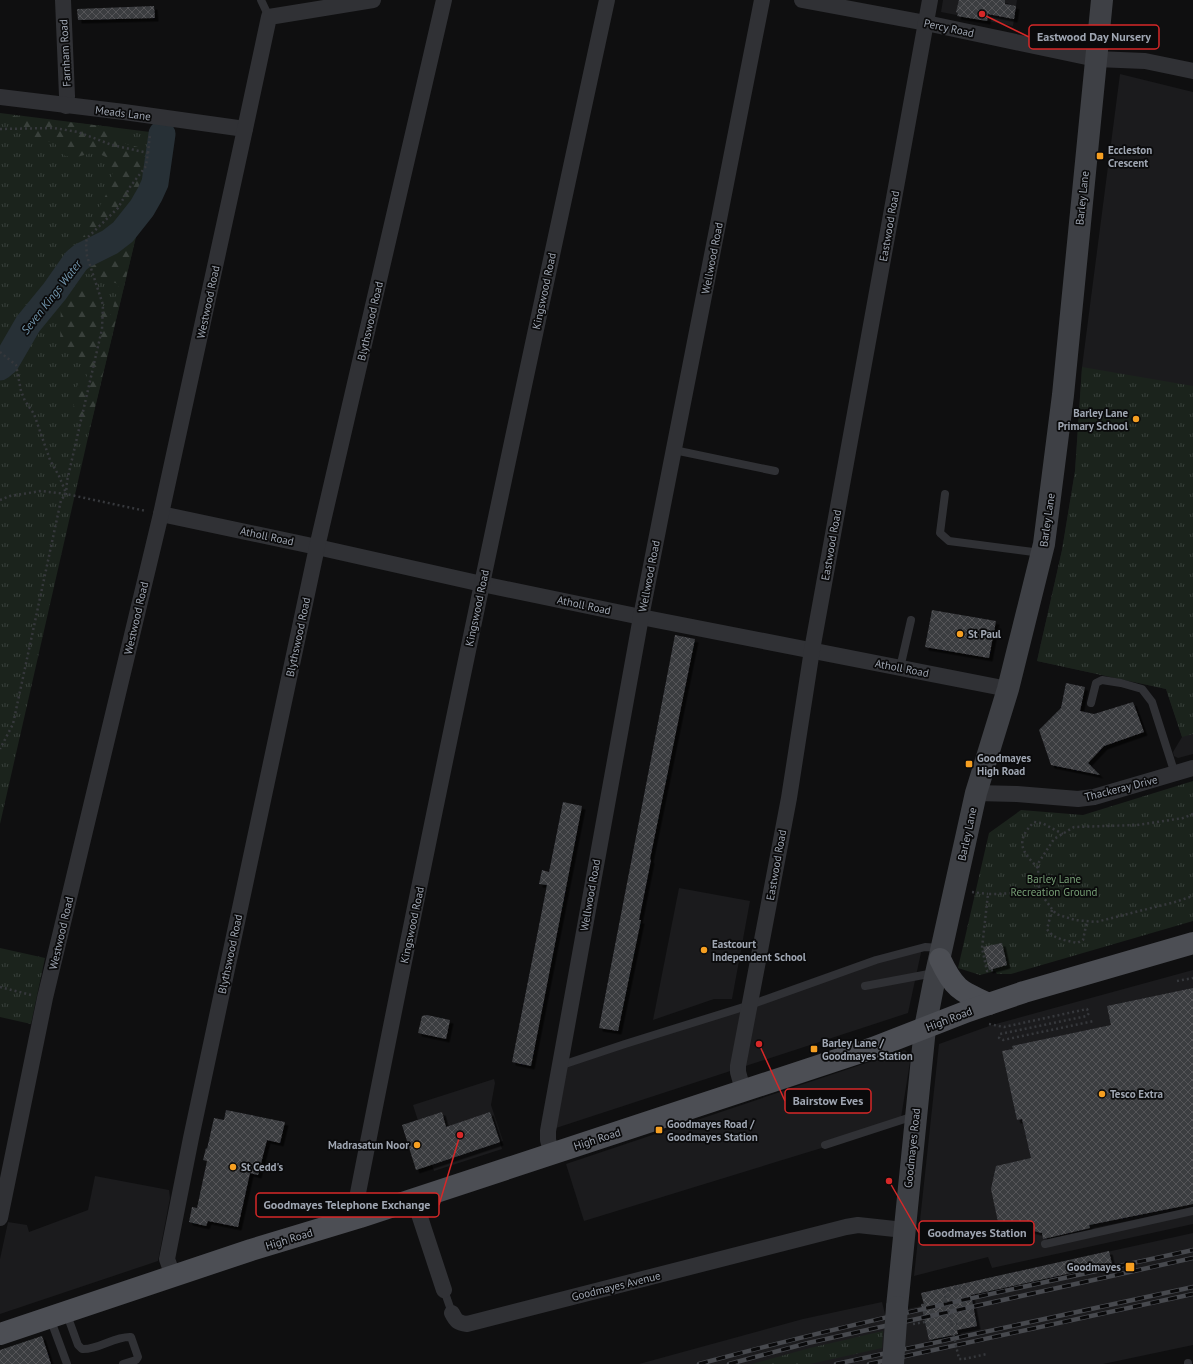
<svg xmlns="http://www.w3.org/2000/svg" width="1193" height="1364" font-family="'PT Sans',sans-serif">
<style>
.built{fill:#1b1b1d}
.grass{fill:url(#grass-tufts)}
.forest{fill:url(#forest-firs)}
.lines{fill:none;stroke-linecap:round;stroke-linejoin:round}
.river{stroke:#273036;stroke-width:27}
.building{fill:url(#building-cross-hatch);filter:url(#shadow)}
.path{stroke:#36383c;stroke-width:2.5;stroke-dasharray:2 3;stroke-linecap:butt}
.service{stroke:#303135;stroke-width:8}
.minor{stroke:#303135;stroke-width:16}
.secondary{stroke:#3e4045;stroke-width:22}
.primary{stroke:#4c4e54;stroke-width:22}
.rail-casing{stroke:#47494e;stroke-width:4.5}
.rail{stroke:#0a0a0b;stroke-width:3;stroke-dasharray:9;stroke-linecap:butt}
.path-bridge{stroke:#36383c;stroke-width:2.5;stroke-dasharray:2 3;stroke-linecap:butt}
.secondary-bridge{stroke:#3e4045;stroke-width:22}
.poi-dot{fill:#f69f21;stroke:#0a0a0b;stroke-width:1.5}
.labels{text-anchor:middle;dominant-baseline:central;stroke-width:3.5;stroke-linejoin:round;paint-order:stroke}
.street-label{font-size:11px;fill:#9fa6b2;stroke:#0a0a0b}
.poi-label{font-size:11px;font-weight:bold;fill:#9fa6b2;stroke:#0a0a0b;text-anchor:start}
.park-label{font-size:11px;fill:#769e75;stroke:#0a0a0b}
.water-label{font-size:12px;font-style:italic;fill:#7498af;stroke:#0a0a0b}
.leader{fill:none;stroke:#d62828;stroke-width:1.5}
.callout-dot{fill:#d62828;stroke:#0a0a0b;stroke-width:1.5}
.callout{fill:#0a0a0b;stroke:#d62828;stroke-width:1.5}
.callout-label{font-size:12px;text-anchor:middle;font-weight:bold;fill:#9fa6b2}
</style>
<defs>
<pattern id="grass-tufts" width="24" height="20" patternUnits="userSpaceOnUse"><rect width="24" height="20" fill="#1b231c"/><path d="M3 7l-1-3M5 7V3M7 7l1-3M15 17l-1-3M17 17v-4M19 17l1-3" fill="none" stroke="#39403b"/></pattern>
<pattern id="forest-firs" width="22" height="20" patternUnits="userSpaceOnUse"><rect width="22" height="20" fill="#1b231c"/><path d="M5 1l3.5 6h-7zM16 11l3.5 6h-7z" fill="#39403b"/></pattern>
<pattern id="building-cross-hatch" width="8" height="8" patternUnits="userSpaceOnUse"><rect width="8" height="8" fill="#3b3c40"/><path d="M0 0l8 8M0 8l8-8" fill="none" stroke="#545559"/></pattern>
<filter id="shadow"><feDropShadow dx="3.5" dy="3.5" stdDeviation="0" flood-color="#0009"/></filter>
</defs>
<rect width="100%" height="100%" fill="#0f0f10"/>
<g class="built">
<polygon points="943,0 1017,0 1013,26 941,12"/>
<polygon points="1120,74 1193,92 1193,754 1178,758 1174,756 1173,752 1182,737 1166,689 1037,661 1062,550 1075,471 1082,367"/>
<polygon points="679,888 750,901 732,999 714,999 653,1020"/>
<polygon points="922,948 908,1013 556,1128 567,1061"/>
<polygon points="1193,970 1193,1224 992,1268 988,1257 914,1276 939,1044 992,1025"/>
<polygon points="905,1050 911,1056 900,1124 584,1221 566,1164"/>
<polygon points="494,1079 495,1083 491,1105 503,1141 500,1142 502,1149 434,1171 413,1105"/>
<polygon points="95,1176 169,1190 170,1198 158,1261 0,1314 0,1259 8,1222 27,1225 29,1232 88,1210"/>
<polygon points="1193,1233 1193,1345 1103,1364 639,1364 803,1319 882,1302 885,1314 921,1306 921,1304 923,1303 921,1293"/>
</g>
<g class="grass">
<polygon points="0,113 158,133 144,215 139,224 89,433 0,824"/>
<polygon points="1082,367 1193,386 1193,734 1182,737 1166,689 1037,661 1062,550 1075,471"/>
<polygon points="1193,781 1193,921 1011,974 997,974 995,971 980,975 958,968 989,833 1021,810 1083,815"/>
<polygon points="0,948 45,958 31,1024 0,1017"/>
<polygon points="883,1331 882,1348 810,1364 752,1364 810,1348"/>
</g>
<path class="forest" d="M12 116 112 127 126 144 138 147 155 148 144 215 139 224 90 428H84L73 410 77 386 87 376 83 361 60 348 61 299 74 283 81 282 86 285 111 315 119 284 100 279 87 273 80 265 77 248 108 191 113 171 106 157 95 152 77 157 65 156C56 143 54 139 37 143 24 129 25 126 7 119Z"/>
<g class="lines">
<polyline class="river" points="0,367 6,362 28,324 55,291 76,261 82,256 110,242 123,232 142,208 150,194 155,183 162,134"/>
</g>
<g class="building">
<polygon points="959,0 1005,0 1005,4 1016,6 1014,19 988,14 987,21 957,16 958,13 956,12"/>
<polygon points="154,6 155,18 78,20 77,9"/>
<polygon points="932,610 996,621 989,658 925,647"/>
<polygon points="675,635 695,639 650,859 651,860 639,920 641,920 618,1031 599,1028"/>
<polygon points="1066,683 1085,687 1080,711 1094,714 1133,702 1144,732 1104,746 1088,763 1100,775 1051,765 1039,730 1061,708"/>
<polygon points="563,802 582,806 531,1066 512,1062 547,885 539,884 542,870 549,872"/>
<polygon points="1002,943 1007,965 989,970 983,947"/>
<polygon points="1193,988 1193,1204 1089,1225 1090,1228 1043,1239 1042,1233 998,1222 991,1189 996,1166 1031,1158 1022,1119 1017,1120 1002,1051 1013,1049 1012,1046 1111,1025 1107,1006"/>
<polygon points="427,1015 450,1020 446,1039 418,1033 422,1016"/>
<polygon points="226,1110 285,1122 280,1143 267,1140 258,1175 250,1173 238,1227 208,1221 206,1226 189,1222 192,1207 197,1208 207,1161 203,1160 206,1148 207,1149 214,1118 224,1120"/>
<polygon points="442,1112 446,1127 490,1112 500,1142 416,1170 402,1125"/>
<polygon points="1109,1251 1112,1264 971,1295 977,1326 957,1330 958,1334 929,1340 921,1304 924,1304 921,1293"/>
<polygon points="42,1336 51,1364 0,1364 0,1350"/>
</g>
<g class="lines">
<g class="path">
<polyline points="0,129 54,128 78,132 112,145 148,153 146,166 130,187 118,208 87,238 86,243 87,256 103,305 102,329 67,481 66,494 61,500 13,724 0,749"/>
<polyline points="148,153 150,135"/>
<polyline points="0,352 16,365 21,391 25,401 34,414 50,460 59,476 66,493"/>
<polyline points="0,500 10,496 41,491 66,494 146,511"/>
<polyline points="1193,814 1183,818 1137,825 1074,827 1054,839 1039,862 1038,868 1039,888 1044,898 1052,909 1056,914 1075,920 1096,922 1175,902 1193,896"/>
<path d="M1038 868C1021 851 1015 841 1034 822L1042 823 1063 834"/>
<polyline points="972,892 988,894"/>
<path d="M1052 910 1047 929C1054 940 1066 940 1077 943L1083 940 1087 921"/>
<path d="M993 970 987 971 982 948 988 894C1006 894 1022 893 1039 888"/>
<polyline points="1177,981 1193,978"/>
<polyline points="0,987 31,995"/>
<polyline points="989,1024 1004,1027 1087,1009 1089,1013 1087,1016 1000,1034 999,1038 1003,1040 1094,1021"/>
<polyline points="949,1290 969,1285"/>
<polyline points="913,1324 925,1322"/>
<polyline points="951,1325 976,1320"/>
<polyline points="964,1359 987,1354"/>
</g>
<g class="service">
<polyline points="261,0 269,17"/>
<polyline points="674,450 775,471"/>
<polyline points="945,494 940,533 949,541 1041,553"/>
<polyline points="900,668 911,620"/>
<polyline points="1091,703 1096,683 1102,680 1121,683 1142,689 1152,702 1175,774"/>
<polyline points="865,986 934,973"/>
<polyline points="559,1066 625,1044 750,1005 876,960 925,947 941,948"/>
<polyline points="825,1145 914,1116"/>
<polyline points="1045,1244 1193,1211"/>
<polyline points="444,1290 452,1313"/>
<path d="M66 1312 78 1345 82 1349C99 1350 114 1336 131 1337L138 1357 136 1360 123 1364"/>
<polyline points="50,1318 67,1364"/>
<polyline points="1188,1363 1188,1364"/>
</g>
<g class="minor">
<polyline points="63,0 67,96 66,106"/>
<polyline points="802,0 926,23 1096,59 1145,61 1193,71"/>
<polyline points="0,97 124,112 245,129"/>
<polyline points="161,514 317,547 482,584 641,617 1008,689"/>
<polyline points="976,793 1017,794 1078,799 1094,797 1193,768"/>
<polyline points="743,1090 738,1072 738,1066 789,798 812,650 930,0"/>
<polyline points="552,1154 548,1140 548,1131 641,617 762,0"/>
<polyline points="414,1199 444,1290"/>
<path d="M360 1217 358 1193C436 794 521 397 607 0"/>
<polyline points="0,1218 45,998 161,514 245,129 269,17 373,0"/>
<polyline points="173,1276 167,1259 191,1138 317,547 444,0"/>
<path d="M452 1313C456 1321 458 1323 467 1324L846 1227 858 1225 904 1230"/>
</g>
<polyline class="secondary" points="897,1307 925,1028 933,987 976,793 1008,689 1044,544 1063,395 1102,0"/>
<g class="primary">
<path d="M940 959C954 989 960 991 989 1004"/>
<polyline points="0,1334 251,1250 360,1217 873,1048 968,1011 1024,992 1193,943"/>
</g>
<defs>
<g id="rail">
<path d="M699 1364C862 1320 1028 1286 1193 1250"/>
<polyline points="729,1364 808,1343 1193,1258"/>
<polyline points="836,1364 1193,1287"/>
<polyline points="869,1364 1193,1294"/>
</g>
</defs>
<use href="#rail" class="rail-casing"/>
<use href="#rail" class="rail"/>
<polyline class="path-bridge" points="949,1290 944,1291 959,1359 964,1359"/>
<polyline class="secondary-bridge" points="893,1364 897,1307"/>
</g>
<g class="poi-dot">
<rect x="1096" y="152" width="8" height="8" rx="2"/>
<circle cx="1136" cy="419" r="4"/>
<circle cx="960" cy="634" r="4"/>
<rect x="965" y="760" width="8" height="8" rx="2"/>
<circle cx="704" cy="950" r="4"/>
<rect x="810" y="1045" width="8" height="8" rx="2"/>
<circle cx="1102" cy="1094" r="4"/>
<rect x="655" y="1126" width="8" height="8" rx="2"/>
<circle cx="417" cy="1145" r="4"/>
<circle cx="233" cy="1167" r="4"/>
<rect x="1125" y="1262" width="10" height="10" rx="2"/>
</g>
<g class="labels">
<g class="street-label">
<text transform="translate(949 28) rotate(12)">Percy Road</text>
<text transform="translate(65 53) rotate(-93)">Farnham Road</text>
<text transform="translate(123 113) rotate(7)">Meads Lane</text>
<text transform="translate(1082 198) rotate(-84)">Barley Lane</text>
<text transform="translate(889 226) rotate(-80)">Eastwood Road</text>
<text transform="translate(712 258) rotate(-79)">Wellwood Road</text>
<text transform="translate(544 291) rotate(-78)">Kingswood Road</text>
<text transform="translate(208 302) rotate(-78)">Westwood Road</text>
<text transform="translate(370 321) rotate(-77)">Blythswood Road</text>
<text transform="translate(1047 520) rotate(-82)">Barley Lane</text>
<text transform="translate(267 536) rotate(12)">Atholl Road</text>
<text transform="translate(831 545) rotate(-80)">Eastwood Road</text>
<text transform="translate(649 576) rotate(-79)">Wellwood Road</text>
<text transform="translate(584 605) rotate(12)">Atholl Road</text>
<text transform="translate(477 608) rotate(-78)">Kingswood Road</text>
<text transform="translate(136 618) rotate(-77)">Westwood Road</text>
<text transform="translate(298 637) rotate(-78)">Blythswood Road</text>
<text transform="translate(902 668) rotate(11)">Atholl Road</text>
<text transform="translate(1121 788) rotate(-14)">Thackeray Drive</text>
<text transform="translate(967 834) rotate(-78)">Barley Lane</text>
<text transform="translate(776 865) rotate(-80)">Eastwood Road</text>
<text transform="translate(590 895) rotate(-80)">Wellwood Road</text>
<text transform="translate(412 925) rotate(-78)">Kingswood Road</text>
<text transform="translate(61 933) rotate(-77)">Westwood Road</text>
<text transform="translate(230 954) rotate(-78)">Blythswood Road</text>
<text transform="translate(949 1019) rotate(-21)">High Road</text>
<text transform="translate(597 1139) rotate(-18)">High Road</text>
<text transform="translate(912 1148) rotate(-84)">Goodmayes Road</text>
<text transform="translate(289 1239) rotate(-17)">High Road</text>
<text transform="translate(616 1286) rotate(-14)">Goodmayes Avenue</text>
</g>
<g class="poi-label">
<text x="1108" y="150">Eccleston<tspan x="1108" dy="13">Crescent</tspan></text>
<text x="1128" y="413" text-anchor="end">Barley Lane<tspan x="1128" dy="13">Primary School</tspan></text>
<text x="968" y="634">St Paul</text>
<text x="977" y="758">Goodmayes<tspan x="977" dy="13">High Road</tspan></text>
<text x="712" y="944">Eastcourt<tspan x="712" dy="13">Independent School</tspan></text>
<text x="822" y="1043">Barley Lane /<tspan x="822" dy="13">Goodmayes Station</tspan></text>
<text x="1110" y="1094">Tesco Extra</text>
<text x="667" y="1124">Goodmayes Road /<tspan x="667" dy="13">Goodmayes Station</tspan></text>
<text x="409" y="1145" text-anchor="end">Madrasatun Noor</text>
<text x="241" y="1167">St Cedd's</text>
<text x="1121" y="1267" text-anchor="end">Goodmayes</text>
</g>
<g class="park-label">
<text x="1054" y="879">Barley Lane<tspan x="1054" dy="13">Recreation Ground</tspan></text>
</g>
<g class="water-label">
<text transform="translate(51 297) rotate(-52)">Seven Kings Water</text>
</g>
</g>
<path class="leader" d="M982 14L1029 37M759 1044L785 1101M460 1135L439 1205M889 1181L919 1233"/>
<g class="callout-dot">
<circle cx="982" cy="14" r="4"/>
<circle cx="759" cy="1044" r="4"/>
<circle cx="460" cy="1135" r="4"/>
<circle cx="889" cy="1181" r="4"/>
</g>
<g class="callout">
<rect x="1029" y="25" width="130" height="24" rx="4"/>
<rect x="785" y="1089" width="86" height="24" rx="4"/>
<rect x="256" y="1193" width="183" height="24" rx="4"/>
<rect x="919" y="1221" width="115" height="24" rx="4"/>
</g>
<g class="callout-label">
<text x="1094" y="41">Eastwood Day Nursery</text>
<text x="828" y="1105">Bairstow Eves</text>
<text x="347" y="1209">Goodmayes Telephone Exchange</text>
<text x="977" y="1237">Goodmayes Station</text>
</g>
</svg>
